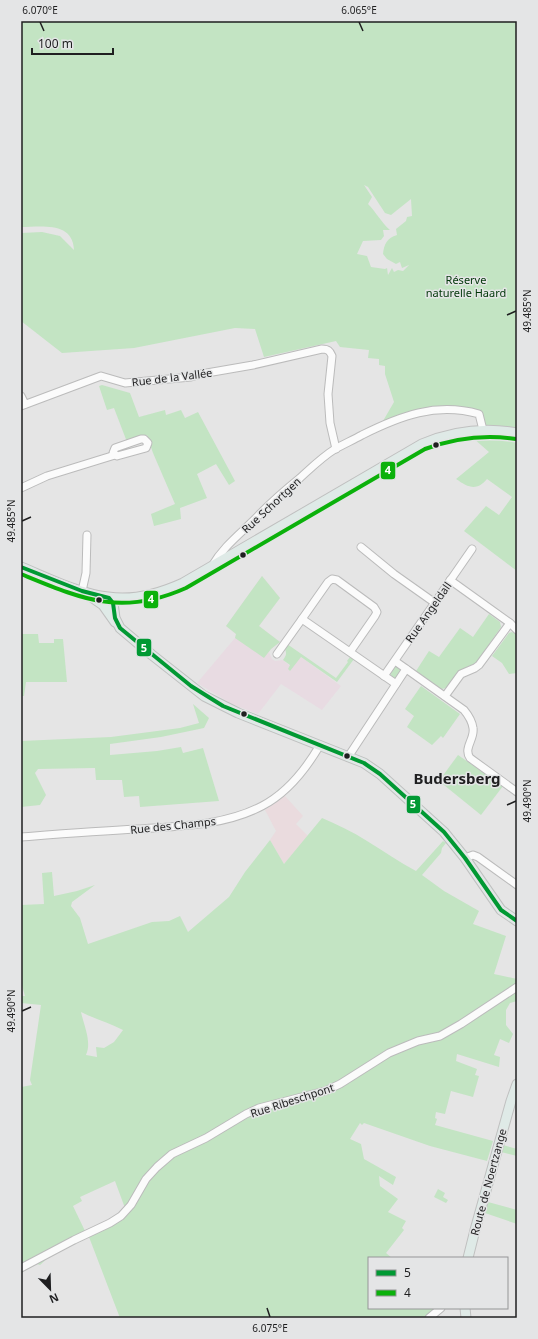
<svg xmlns="http://www.w3.org/2000/svg" width="538" height="1339" font-family="'Noto Sans',sans-serif">
<style>
.industrial{fill:#eadbde}
.education{fill:#e8dbe2}
.green{fill:#c3e4c3;fill-rule:evenodd}
.lines{fill:none;stroke-linecap:round;stroke-linejoin:round}
.minor-casing{stroke:#bbb;stroke-width:9}
.major-casing{stroke:#c0c0c0;stroke-width:11}
.minor{stroke:#fbfbfb;stroke-width:7}
.major{stroke:#dfeae7;stroke-width:9}
.bus-1-casing{stroke:#e4e5e6;stroke-width:7}
.bus-2-casing{stroke:#e4e5e6;stroke-width:7}
.bus-1{stroke:#093;stroke-width:4}
.bus-2{stroke:#0bb10b;stroke-width:4}
.ticks{fill:none;stroke:#1f1f20;stroke-width:1.5}
.bus-dot{fill:#1f1f20;stroke:#e4e5e6;stroke-width:1.5}
.labels{text-anchor:middle;dominant-baseline:central;stroke-width:3;stroke-linejoin:round;paint-order:stroke}
.park-label{font-size:11px;fill:#003608;stroke:#e4e5e6}
.street-label{font-size:11px;fill:#1f1f20;stroke:#e4e5e6}
.district-label{font-size:15px;font-weight:bold;fill:#1f1f20;stroke:#e4e5e6}
.line-badge{stroke:#e4e5e6;stroke-width:1.5}
.badge-label{font-size:11px;text-anchor:middle;font-weight:bold;fill:#fff}
.neatline{fill:none;stroke:#1f1f20;stroke-width:1.5}
.ticks-label{font-size:10px;text-anchor:middle;fill:#1f1f20}
</style>
<rect width="100%" height="100%" fill="#e5e5e5"/>
<polygon class="industrial" points="285,796 303,816 296,824 308,836 284,864 270,840 276,831 265,810"/>
<polygon class="education" points="262,576 280,598 259,626 280,642 271,649 269,652 272,659 275,661 283,660 290,666 301,657 341,686 322,710 281,684 258,714 232,704 197,683 235,638 236,634 226,626"/>
<g class="green">
<path d="M21 21H517V571L464 531 486 506 499 515 512 497 487 479C476 492 468 487 456 479L489 452 473 438 472 435 483 434 478 410C467 409 457 406 447 407 424 408 404 413 383 421L394 402 385 374V366L379 365V359L368 358 369 350 340 347 336 341 264 357 255 329 235 328 134 348 62 353 21 321V233L42 232 60 236 74 250C73 221 41 227 21 227ZM364 185 368 187 385 213 391 215 411 199 412 216 407 217 406 221 396 229 397 235C387 238 384 244 383 254L387 259 396 264 400 262 402 268 409 265 403 271 398 270 394 272 392 268 388 275 387 268 385 269 371 267 367 256 357 254 363 241 381 240 384 236 383 230H390C381 222 376 212 368 204L372 197Z"/>
<polygon points="102,385 130,393 139,417 165,410 166,415 181,410 185,418 198,412 235,481 229,485 216,464 197,474 207,498 180,508 181,519 154,526 151,514 175,504 153,453 147,435 127,442 114,408 107,410 99,386"/>
<polygon points="262,576 280,598 259,626 280,642 271,649 264,658 235,638 236,634 226,626"/>
<path d="M489 614 500 622 501 627 477 662C472 666 465 667 459 671 452 676 451 689 441 689L416 671 429 651 439 657 460 628 473 637Z"/>
<polygon points="512,632 517,635 517,673 509,674 502,663 492,656 509,633"/>
<polygon points="21,634 38,634 39,643 54,643 54,639 63,639 67,682 26,682 24,696 21,696"/>
<path d="M287 644 336 678 348 662 347 661 350 657 354 659 337 682 301 657 290 671 288 669 290 665 283 660C286 656 287 654 285 649Z"/>
<polygon points="394,667 397,667 401,670 395,679 390,676"/>
<polygon points="421,686 460,714 443,738 441,736 432,745 407,727 414,716 405,709"/>
<polygon points="193,704 209,718 204,728 161,737 110,744 110,755 157,751 181,747 183,753 203,748 219,801 140,807 139,796 124,797 122,780 96,780 95,768 38,769 35,773 46,795 40,805 21,807 21,741 111,737 180,728 199,723"/>
<polygon points="458,755 503,786 481,815 439,781"/>
<path d="M322 818C338 825 353 832 367 841 384 851 399 862 416 871L443 841 446 843 442 848 441 853 422 875 444 891 479 911 473 924 506 936 494 974 517 979V1001L510 1003 506 1010V1025L513 1034 509 1043 500 1039 494 1055 500 1057 499 1067 457 1054 456 1061 477 1069 475 1075 479 1076 473 1097 451 1091 445 1114 436 1112 435 1118 437 1119 435 1125 493 1141 487 1161 430 1146 364 1123 362 1125 360 1123 350 1139 361 1144 364 1159 396 1177 393 1185 379 1176 380 1186 398 1199 388 1212 406 1221 402 1228 404 1230 386 1253 392 1258H369V1308H437L425 1318H120L89 1237 50 1256 40 1265 37 1264 21 1273V1087L32 1085 30 1080 41 1005 21 1003V996H25L21 982V905L44 904 42 873 52 872 54 896 77 891 95 885 72 902 71 906 80 918 88 944 152 922 169 921 180 916 188 932 229 897 245 872 270 840 284 864ZM81 1012C95 1019 110 1023 123 1030L114 1042 104 1048 96 1047 97 1057 86 1055C92 1042 84 1026 81 1012ZM115 1181 125 1208C114 1220 100 1225 85 1231L73 1206 82 1201 80 1197Z"/>
<polygon points="503,1145 517,1149 517,1156 501,1152"/>
<polygon points="438,1189 445,1193 443,1197 448,1200 446,1203 434,1197"/>
<polygon points="488,1202 517,1210 517,1224 485,1213"/>
</g>
<g class="lines">
<defs>
<g id="minor">
<polyline points="21,396 25,404"/>
<path d="M21 406 101 376 125 383 191 377 201 374 253 365 322 349C328 349 330 351 332 356L328 394 330 423 336 449"/>
<polygon points="141,439 144,439 148,443 146,448 117,456 113,453 115,448"/>
<polyline points="21,488 47,476 115,455"/>
<polyline points="361,547 394,574 435,603"/>
<path d="M212 566C223 547 240 534 255 519 269 504 284 491 300 478 311 468 322 457 335 449 344 444 353 440 362 435 400 416 436 402 479 414L483 430"/>
<polyline points="450,580 510,623 517,630"/>
<polyline points="82,591 86,573 87,535"/>
<polyline points="350,652 375,616 377,612 374,607 337,580 332,579 328,582 302,619 396,684"/>
<polyline points="277,654 302,619"/>
<path d="M395 661 464 710C469 716 472 721 473 728 475 739 463 748 470 758L517 792"/>
<polyline points="384,676 472,549"/>
<polyline points="445,696 461,674 475,668 479,665 510,623"/>
<polyline points="348,757 406,669"/>
<path d="M21 837C60 834 98 831 137 829 179 826 224 826 262 806 287 793 306 769 320 745"/>
<polyline points="465,858 473,855 478,857 517,885"/>
<polyline points="21,1268 74,1240 110,1223 121,1216 131,1205 146,1179 157,1167 172,1154 206,1138 246,1114 259,1108 325,1091 340,1084 389,1053 418,1041 440,1036 461,1024 517,987"/>
<polyline points="429,1318 441,1308"/>
</g>
<g id="major">
<path d="M21 567C48 578 79 594 108 597 134 601 161 593 183 583L422 444C453 431 484 427 517 433"/>
<polyline points="90,596 103,605 115,622"/>
<polyline points="109,598 113,603 115,618 120,628 152,655 204,696 238,713 364,763 380,774 444,832 465,858 501,910 517,921"/>
<polyline points="468,1258 475,1230 511,1101 517,1084"/>
<polyline points="465,1308 466,1318"/>
</g>
</defs>
<use href="#minor" class="minor-casing"/>
<use href="#major" class="major-casing"/>
<use href="#minor" class="minor"/>
<use href="#major" class="major"/>
<defs>
<polyline id="bus-1" points="21,567 82,591 109,598 113,603 115,618 120,628 191,686 223,706 364,763 380,774 444,832 465,858 501,910 517,921"/>
<path id="bus-2" d="M21 574C82 599 121 617 186 588L425 449C455 438 484 434 516 439"/>
</defs>
<use href="#bus-1" class="bus-1-casing"/>
<use href="#bus-2" class="bus-2-casing"/>
<use href="#bus-1" class="bus-1"/>
<use href="#bus-2" class="bus-2"/>
</g>
<path class="ticks" d="M40 22 44 31M359 22 363 31M507 315 516 311M22 521 31 517M507 805 516 801M22 1011 31 1007M267 1308 270 1317"/>
<g class="bus-dot">
<circle cx="436" cy="445" r="3.5"/>
<circle cx="243" cy="555" r="3.5"/>
<circle cx="99" cy="600" r="3.5"/>
<circle cx="244" cy="714" r="3.5"/>
<circle cx="347" cy="756" r="3.5"/>
</g>
<g class="labels">
<g class="park-label">
<text x="466" y="279">Réserve<tspan x="466" dy="13">naturelle Haard</tspan></text>
</g>
<g class="street-label">
<text transform="translate(172 377) rotate(-7)">Rue de la Vallée</text>
<text transform="translate(271 505) rotate(-43)">Rue Schortgen</text>
<text transform="translate(428 612) rotate(-55)">Rue Angeldall</text>
<text transform="translate(173 825) rotate(-6)">Rue des Champs</text>
<text transform="translate(292 1100) rotate(-18)">Rue Ribeschpont</text>
<text transform="translate(488 1182) rotate(-75)">Route de Noertzange</text>
</g>
<g class="district-label">
<text x="457" y="778">Budersberg</text>
</g>
</g>
<g class="line-badge">
<rect x="380" y="461" width="16" height="19" rx="4" fill="#0bb10b"/>
<rect x="143" y="590" width="16" height="19" rx="4" fill="#0bb10b"/>
<rect x="136" y="638" width="16" height="19" rx="4" fill="#093"/>
<rect x="406" y="795" width="15" height="19" rx="4" fill="#093"/>
</g>
<g class="badge-label">
<text x="388" y="474">4</text>
<text x="151" y="603">4</text>
<text x="144" y="652">5</text>
<text x="413" y="808">5</text>
</g>
<rect width="538" height="1339" fill="none" stroke="#e4e5e6" stroke-width="44"/>
<rect x="368" y="1257" width="140" height="52" fill="#e4e5e6" stroke="#959697"/>
<rect x="376" y="1270" width="20" height="6" fill="#009933" stroke="#959697"/>
<text x="404" y="1277" font-size="12" fill="#1f1f20">5</text>
<rect x="376" y="1290" width="20" height="6" fill="#0bb10b" stroke="#959697"/>
<text x="404" y="1297" font-size="12" fill="#1f1f20">4</text>
<g transform="translate(50 1289) rotate(157)" stroke="#e4e5e6" stroke-width="3" paint-order="stroke">
<path d="M0-3L7 15L0 10L-7 15Z" fill="#1f1f20"/>
<text y="-6" font-size="11" font-weight="bold" text-anchor="middle" fill="#1f1f20">N</text>
</g>
<path d="M32 48v6h81v-6" fill="none" stroke="#1f1f20" stroke-width="2"/>
<text x="38" y="48" font-size="12" fill="#1f1f20" stroke="#e4e5e6" stroke-width="3" paint-order="stroke">100 m</text>
<rect x="22" y="22" width="494" height="1295" class="neatline"/>
<g class="ticks-label">
<text x="40" y="14">6.070°E</text>
<text x="359" y="14">6.065°E</text>
<text transform="translate(527 311) rotate(-90)" y="4">49.485°N</text>
<text transform="translate(11 521) rotate(-90)" y="4">49.485°N</text>
<text transform="translate(527 801) rotate(-90)" y="4">49.490°N</text>
<text transform="translate(11 1011) rotate(-90)" y="4">49.490°N</text>
<text x="270" y="1332">6.075°E</text>
</g>
</svg>
